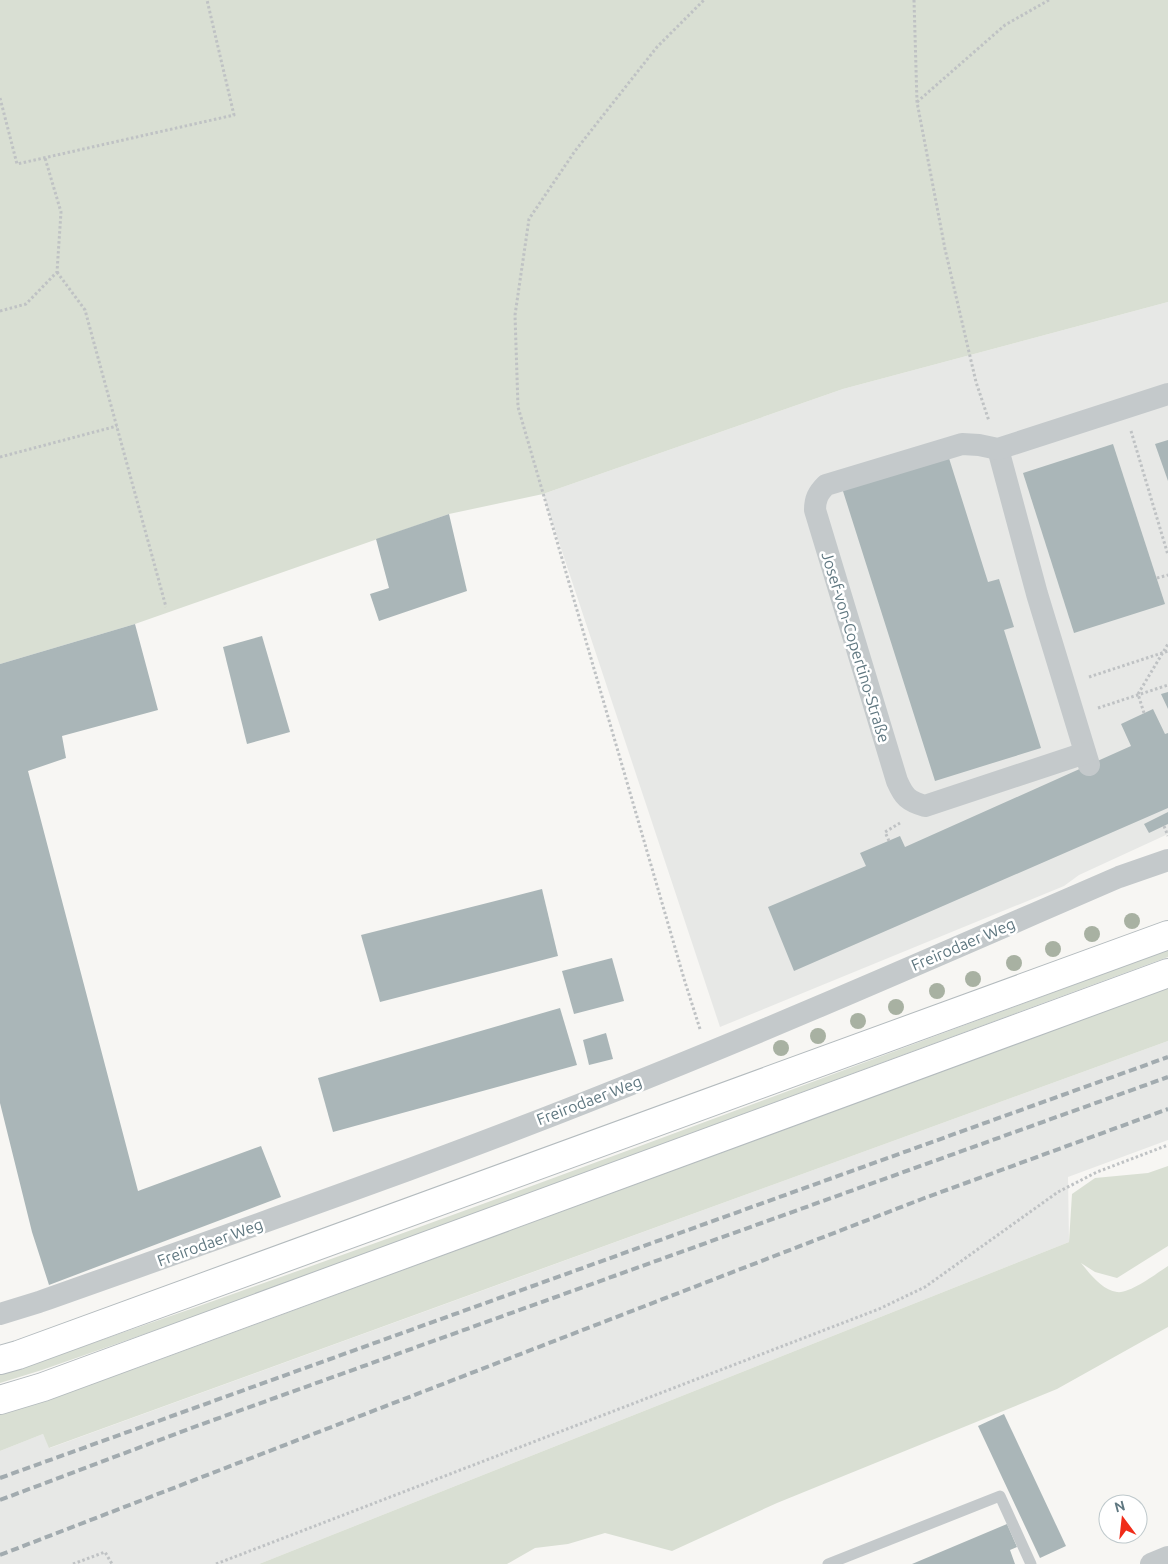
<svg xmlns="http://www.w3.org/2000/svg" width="1168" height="1564" font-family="Ubuntu,sans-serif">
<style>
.built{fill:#e7e8e6}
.green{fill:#d9dfd3}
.building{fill:#aab6b8}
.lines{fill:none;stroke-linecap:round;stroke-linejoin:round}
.primary-casing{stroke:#b4bbbe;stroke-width:30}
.path{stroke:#bfc2c4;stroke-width:3;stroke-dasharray:2.5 2.5;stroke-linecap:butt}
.lane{stroke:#c4c9cb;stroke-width:11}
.street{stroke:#c4c9cb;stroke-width:22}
.primary{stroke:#fff;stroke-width:28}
.rail{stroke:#a2abaf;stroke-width:4;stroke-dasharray:8 4;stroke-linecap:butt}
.tree{fill:#a8b1a2}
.labels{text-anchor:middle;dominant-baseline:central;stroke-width:5;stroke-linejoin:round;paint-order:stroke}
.street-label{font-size:16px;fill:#5f7780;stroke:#fff}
</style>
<rect width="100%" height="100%" fill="#f7f6f3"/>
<g class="built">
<polygon points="1168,302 1168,834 1079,875 1064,886 720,1027 543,494 843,389"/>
<polygon points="1168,1041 1168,1140 1068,1177 1069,1242 259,1564 0,1564 0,1451 43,1434 50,1448"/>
</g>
<g class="green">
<polygon points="0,0 1168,0 1168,302 843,389 543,494 449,514 135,624 0,664"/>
<path d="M1168 950V957L193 1317 42 1370 0 1383V1375C392 1242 779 1093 1168 950Z"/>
<polygon points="1168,988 1168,1041 49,1448 43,1434 0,1451 0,1412 137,1368"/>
<path d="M1168 1166V1246L1117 1278 1095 1272 1081 1263C1090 1274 1102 1290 1117 1292 1130 1294 1157 1273 1168 1266V1327L1057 1389 777 1503 672 1551 605 1533 568 1544 535 1548 507 1564H259L1069 1242 1072 1194 1095 1178 1148 1173Z"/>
</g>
<g class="building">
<polygon points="1168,440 1168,481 1155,444"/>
<polygon points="1113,444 1165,604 1074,633 1023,473"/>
<polygon points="948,455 988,582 999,579 1014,627 1004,630 1041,748 935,781 842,488"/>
<polygon points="449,514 467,591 379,621 370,594 389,588 376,539"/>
<polygon points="135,624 158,710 62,736 66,758 28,771 138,1191 261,1146 281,1197 49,1285 32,1232 0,1103 0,664"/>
<polygon points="262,636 290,732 247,744 223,647"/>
<polygon points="1168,692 1168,709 1161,694"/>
<polygon points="1153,709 1165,734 1168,733 1168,808 794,971 768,907 866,866 860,853 900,836 905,847 1131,746 1121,724"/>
<polygon points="1168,812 1168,824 1149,833 1144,824"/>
<polygon points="542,889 558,956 380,1002 361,935"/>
<polygon points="612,958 624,1001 574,1014 562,971"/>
<polygon points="560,1008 577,1065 333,1132 318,1078"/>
<polygon points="606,1033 613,1059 589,1065 583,1040"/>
<polygon points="1004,1414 1066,1546 1040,1558 978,1426"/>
<polygon points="1007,1524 1017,1547 1010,1550 1015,1564 912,1564"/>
</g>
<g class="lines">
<defs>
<g id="primary">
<polyline points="0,1360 18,1355 1168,935"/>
<polyline points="0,1400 43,1387 1168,973"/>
</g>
</defs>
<use href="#primary" class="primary-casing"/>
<g class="path">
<polyline points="914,0 917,102 945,249 976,382 989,421"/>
<polyline points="0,98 17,164 234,115 207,0"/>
<polyline points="917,102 1005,25 1049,0"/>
<polyline points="57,272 85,310 166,607"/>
<polyline points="0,311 26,304 57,272 61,212 45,158"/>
<polyline points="1131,431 1168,555"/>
<polyline points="0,457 117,426"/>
<polyline points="1157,578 1168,575"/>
<polyline points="1089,677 1168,651"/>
<polyline points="1098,708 1168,685"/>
<polyline points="1144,713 1138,694 1168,644"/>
<polyline points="1164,826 1168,836"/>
<polyline points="889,841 885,832 900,823"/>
<polyline points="700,1029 685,982 518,407 515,315 529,219 575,151 657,47 704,0"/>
<polyline points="73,1564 105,1552 112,1564"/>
<polyline points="216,1564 879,1309 925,1287 1058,1192 1097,1172 1168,1145"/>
</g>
<polyline class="lane" points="828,1564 1000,1496 1031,1564"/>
<g class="street">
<polyline points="998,449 1037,594 1089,765"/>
<path d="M1085 753 925 806C908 801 904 797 897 781L815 510C815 499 818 493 826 485L962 444 979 445 998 449 1168 394"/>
<path d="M0 1314 39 1302C230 1234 421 1168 609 1093 781 1025 950 950 1119 877L1168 860"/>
<polyline points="1151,1564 1168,1557"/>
</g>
<use href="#primary" class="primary"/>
<g class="rail">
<polyline points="0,1478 1168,1057"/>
<polyline points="0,1500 194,1427 1168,1077"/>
<polyline points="0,1555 922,1199 1168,1109"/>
</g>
</g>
<g class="tree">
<circle cx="1132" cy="921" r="8"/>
<circle cx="1092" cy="934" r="8"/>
<circle cx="1053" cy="949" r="8"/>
<circle cx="1014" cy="963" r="8"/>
<circle cx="973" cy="979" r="8"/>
<circle cx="937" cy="991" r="8"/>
<circle cx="896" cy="1007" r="8"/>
<circle cx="858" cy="1021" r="8"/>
<circle cx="818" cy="1036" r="8"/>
<circle cx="781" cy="1048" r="8"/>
</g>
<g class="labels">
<g class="street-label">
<text transform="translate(856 647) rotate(73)">Josef-von-Copertino-Straße</text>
<text transform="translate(963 944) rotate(-23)">Freirodaer Weg</text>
<text transform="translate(589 1100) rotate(-21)">Freirodaer Weg</text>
<text transform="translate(210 1242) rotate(-20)">Freirodaer Weg</text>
</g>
</g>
<g transform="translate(1123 1519) rotate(345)"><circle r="24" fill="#ffffff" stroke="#bfc9cc"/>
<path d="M0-4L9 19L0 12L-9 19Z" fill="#f02c19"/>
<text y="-8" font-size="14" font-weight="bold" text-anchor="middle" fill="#5f7780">N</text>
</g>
</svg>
